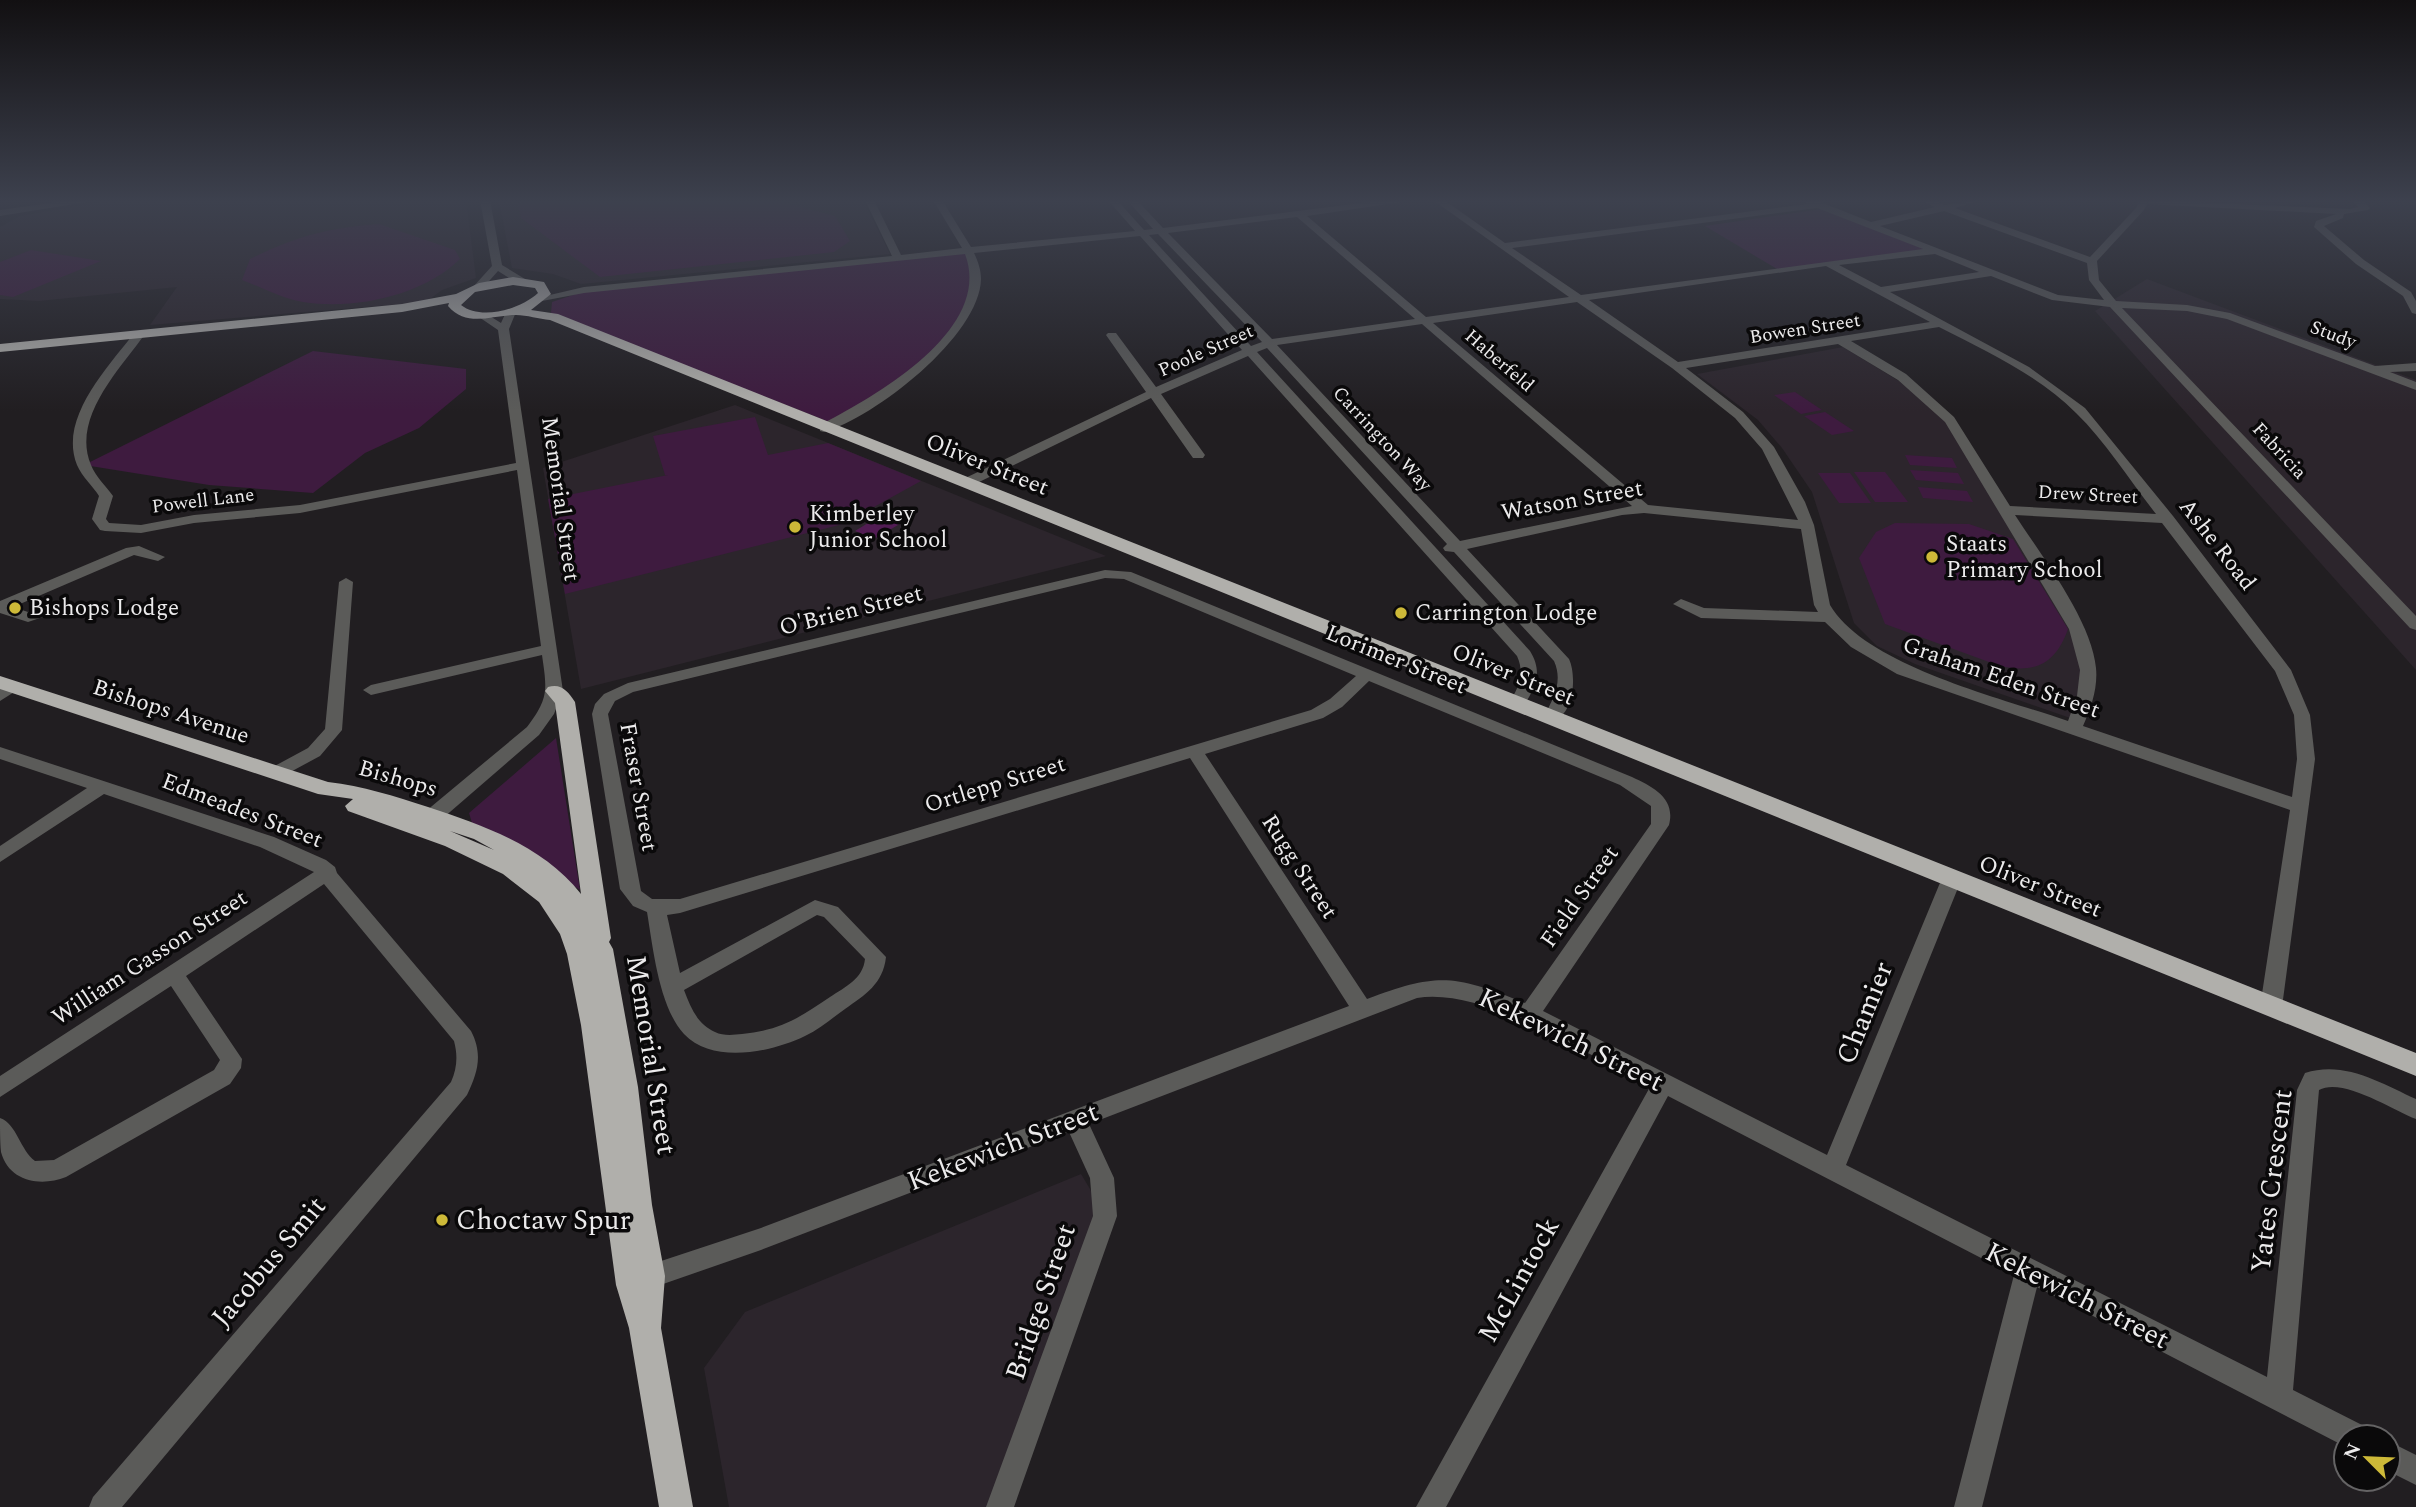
<svg xmlns="http://www.w3.org/2000/svg" width="2416" height="1507" font-family="Spectral,serif">
<style>
.built{fill:#2c252c}
.green{fill:#3e1b3f}
.water{fill:#511c53}
.lines{fill:none;stroke-linecap:round;stroke-linejoin:round}
.minor{fill:#5b5b59;fill-rule:evenodd}
.highway{fill:#b0afab;fill-rule:evenodd}
.poi-dot{fill:#cdb938;stroke:#0a090a;stroke-width:2.5}
.labels{text-anchor:middle;dominant-baseline:central;stroke-width:7;stroke-linejoin:round;paint-order:stroke}
.far-street-label{font-size:19px;fill:#ecebec;stroke:#0a090a}
.street-label{font-size:23px;fill:#ecebec;stroke:#0a090a}
.poi-label{font-size:23px;fill:#ecebec;stroke:#0a090a;text-anchor:start}
.near-street-label{font-size:28px;fill:#ecebec;stroke:#0a090a}
.near-poi-label{font-size:28px;fill:#ecebec;stroke:#0a090a;text-anchor:start}
</style>
<rect width="100%" height="100%" fill="#211e21"/>
<g class="built">
<polygon points="113,200 466,200 476,278 442,290 426,302 150,325 177,287 39,301 0,299 0,227 20,216"/>
<polygon points="499,200 863,200 890,254 581,284 553,274 512,268"/>
<polygon points="2147,279 2416,380 2416,670 2095,311"/>
<polygon points="1843,347 1899,381 1950,422 2077,636 2085,662 2076,720 1915,664 1877,646 1854,623 1812,492 1782,448 1758,420 1697,374"/>
<polygon points="735,405 1106,556 581,689 543,468"/>
<polygon points="1081,1174 1105,1214 994,1507 729,1507 704,1368 745,1312"/>
</g>
<g class="green">
<polygon points="540,200 773,200 835,216 850,241 834,252 600,277 521,218 518,203"/>
<polygon points="1822,209 1927,250 1782,272 1705,226"/>
<path d="M379 224 455 250 460 259C422 296 355 310 303 302 283 299 261 287 242 280L250 259C297 236 327 228 379 224Z"/>
<polygon points="31,250 101,261 13,297 0,295 0,262"/>
<polygon points="968,251 975,269 961,320 922,364 832,423 551,313 552,302 585,291"/>
<polygon points="313,351 466,369 466,389 419,428 365,453 313,493 209,485 84,465"/>
<polygon points="1795,392 1822,410 1801,414 1774,395"/>
<polygon points="1825,412 1854,431 1832,435 1804,416"/>
<polygon points="755,417 768,455 828,443 921,481 843,524 565,594 548,499 668,475 665,475 653,436"/>
<polygon points="1905,455 1952,458 1957,468 1910,465"/>
<polygon points="1910,470 1958,473 1964,484 1916,480"/>
<polygon points="1854,472 1885,472 1908,502 1875,502"/>
<polygon points="1818,473 1850,473 1871,503 1839,503"/>
<polygon points="1918,487 1967,491 1973,502 1923,498"/>
<path d="M1895 523 1969 524 2013 539 2068 629C2056 663 2036 674 2000 666L1885 624 1859 558 1876 532Z"/>
<polygon points="556,738 580,890 487,829 472,823 469,813"/>
</g>
<polygon class="water" points="891,509 910,518 874,539 855,531"/>
<g class="lines">
<g class="minor">
<polygon points="72,200 99,200 0,216 0,210"/>
<polygon points="480,200 490,200 502,265 525,279 525,283 517,283 498,271 482,289 473,287 492,266"/>
<path d="M865 200H874L901 255 962 248 933 200H942L971 247 1135 231 1108 200H1117L1144 230 1153 229 1127 200H1137L1163 228 1385 200H1415L1307 216 1426 317 1569 297 1433 200H1444L1505 243 1807 204 1802 200H1815L1871 222 1935 207 1920 200H1934L1945 205 1981 200 1955 208 2090 257 2137 207 2138 200 2350 209 2358 207 2352 200H2362L2370 208 2368 210 2344 214 2343 218 2324 226 2364 260 2411 292 2416 301V314L2412 313 2403 296 2356 264 2314 227 2316 221 2336 214 2147 204 2144 210 2097 261 2099 280 2116 301 2187 305 2230 313 2375 366 2416 363V371L2390 372 2416 382V390L2227 319 2187 311 2122 308 2416 616V630L2410 628 2110 307 2052 300 1991 276 1890 292 2029 367 2085 408 2173 516 2291 670 2310 715 2315 759 2282 1007 2279 1013 2271 1015 2263 1013 2260 1007 2290 810 1897 674 1851 647 1825 622 1701 618 1673 604 1681 599 1704 608 1818 612 1814 605 1801 529 1644 513 1622 515 1467 549 1569 659C1577 676 1574 716 1552 721L1544 716C1554 698 1563 681 1554 661L1454 552 1445 551 1443 548 1447 544 1267 348 1257 352 1530 651C1543 672 1536 687 1523 707L1517 708 1509 703C1519 687 1525 674 1517 656L1248 356 1161 394 1205 455 1203 458H1193L1151 398 971 486H961V480L1146 392 1106 335 1108 333H1116L1156 387 1242 350 1140 236 974 253C978 261 981 270 981 279 980 336 874 418 824 432L820 431V425C874 397 994 330 965 254L584 293 542 301 537 298 584 287 892 256ZM1817 208 1923 249 1581 295 1512 248ZM1944 211 2087 263 2089 280 2104 300 2058 295 1880 226ZM1297 217 1415 319 1272 339 1168 233ZM1158 234 1262 342 1251 346 1149 235ZM1935 254 1979 272 1881 287 1839 265ZM1826 266 1930 322 1678 362 1589 300ZM1577 302 1672 368 1735 418 1762 449 1798 520 1648 505 1433 323ZM1422 324 1632 506 1460 541 1277 345ZM1939 327C1986 351 2038 375 2076 413 2106 442 2130 481 2156 514L2010 506 1954 417 1906 374 1851 341ZM1838 344 1898 380 1945 422 2069 629 2080 670 2077 696 2068 721C2002 698 1866 666 1830 605L1814 525 1805 502 1774 447 1743 412 1686 368ZM2015 515 2162 523 2275 671 2294 715 2297 759 2292 797 2083 726C2091 708 2098 688 2096 668 2092 621 2041 555 2015 515Z"/>
<path d="M507 310 516 312 509 329 563 691 554 714 539 735 428 831H414L412 826 414 821 527 727C549 698 547 690 542 655L371 695 363 690 371 685 541 646 517 470 300 513 194 523 141 533 105 531 100 530 92 519 99 496C93 486 82 477 77 465 58 418 109 366 135 332L139 331 145 334C120 369 71 418 91 465 95 476 106 486 113 496L106 519 109 523 141 525 194 515 300 505 516 463 498 330 476 315 485 313 501 323Z"/>
<polygon points="139,546 165,557 158,561 134,555 13,607 28,612 54,603 75,608 78,611 75,614 55,613 28,622 0,613 0,601 126,548"/>
<path d="M1105 570 1131 572 1632 777C1653 787 1676 798 1669 825L1543 1011 1827 1155 1942 878 1945 873H1959L1962 878 1846 1165 2267 1377 2297 1090 2305 1073C2344 1060 2381 1083 2416 1099V1119C2392 1110 2343 1077 2319 1090L2293 1390 2366 1427 2370 1437H2346V1447L2037 1287 1982 1507H1954L2014 1275 1668 1096 1446 1507H1416L1650 1087C1589 1055 1485 987 1417 998L1089 1124 1114 1178 1117 1216 1014 1507H986L1093 1216 1090 1178 1069 1132 761 1250 643 1291 634 1288 630 1279 634 1270 643 1267 761 1228 1349 1006 1190 758 680 913 667 915 680 973 815 900 838 907 886 957C883 984 865 995 845 1009 832 1018 820 1029 805 1036 772 1052 713 1065 684 1034 659 1007 653 948 647 912L633 906 620 889 592 714 595 704 604 694 628 683ZM1105 578 1124 579 1356 676 1330 699 1311 710 680 899H652L641 891 608 714 615 701 633 692ZM1369 681 1620 785 1651 806V824L1525 1003C1454 975 1439 972 1367 999L1205 754 1323 718 1342 707ZM817 915 824 917 865 959C863 979 845 987 830 997 799 1018 781 1030 742 1034 733 1035 723 1036 715 1032 697 1024 691 1008 684 990Z"/>
<polygon points="346,578 353,582 342,730 320,756 283,776 271,776 268,772 271,768 308,748 325,729 339,582"/>
<polygon points="14,682 20,683 22,687 0,701 0,689"/>
<path d="M0 747 274 837 326 860 335 867 337 873 471 1031C483 1054 478 1072 467 1095L122 1507H89L93 1497 451 1082C457 1068 458 1056 454 1041L324 884 186 976 242 1059 241 1068 230 1084 66 1177C41 1187 9 1182 1 1152 0 1142 0 1128 0 1118 17 1124 20 1150 35 1161L54 1160 214 1070 220 1060 171 986 0 1097V1076L314 872 260 847 104 794 0 862V846L87 788 0 759Z"/>
<polygon points="2388,1441 2416,1455 2416,1485 2388,1471"/>
</g>
<g class="highway">
<path d="M513 277 544 282 551 294 531 310 558 314 2416 1053V1076L550 320C539 319 527 315 516 315 492 315 467 328 448 306L449 303 402 312 0 352V344L402 304 456 294 479 283ZM513 285 535 288 538 293C521 309 481 321 461 305L475 292Z"/>
<path d="M0 676 328 782C363 786 394 796 428 807 485 826 543 846 581 894L555 703 545 691 548 687C561 683 568 691 575 702L611 938 609 942 613 949 638 1087 652 1205 665 1276 661 1328 693 1507H659L629 1328 616 1285 581 1025 567 954 560 934 539 902 503 874 445 846 348 811 345 806 353 799 318 794 0 689ZM450 831 474 839 494 850Z"/>
</g>
</g>
<linearGradient id="sky" x2="0" y2="1"><stop stop-color="#121012"/><stop offset="0.49" stop-color="#3d414e"/><stop offset="1" stop-color="#3d414e" stop-opacity="0"/></linearGradient>
<rect width="2416" height="411" fill="url(#sky)"/>
<g class="poi-dot">
<circle cx="795" cy="527" r="7"/>
<circle cx="1932" cy="557" r="7"/>
<circle cx="15" cy="608" r="7"/>
<circle cx="1401" cy="613" r="7"/>
<circle cx="442" cy="1220" r="7"/>
</g>
<g class="labels">
<g class="far-street-label">
<text transform="translate(1805 329) rotate(-9)">Bowen Street</text>
<text transform="translate(2333 335) rotate(21)">Study</text>
<text transform="translate(1206 351) rotate(-24)">Poole Street</text>
<text transform="translate(1499 361) rotate(41)">Haberfeld</text>
<text transform="translate(1382 439) rotate(47)">Carrington Way</text>
<text transform="translate(2279 451) rotate(47)">Fabricia</text>
<text transform="translate(2088 495) rotate(3)">Drew Street</text>
<text transform="translate(203 501) rotate(-7)">Powell Lane</text>
</g>
<g class="street-label">
<text transform="translate(987 465) rotate(22)">Oliver Street</text>
<text transform="translate(560 499) rotate(82)">Memorial Street</text>
<text transform="translate(1572 501) rotate(-10)">Watson Street</text>
<text transform="translate(2217 545) rotate(52)">Ashe Road</text>
<text transform="translate(851 611) rotate(-14)">O'Brien Street</text>
<text transform="translate(1396 660) rotate(22)">Lorimer Street</text>
<text transform="translate(1513 675) rotate(22)">Oliver Street</text>
<text transform="translate(2001 678) rotate(19)">Graham Eden Street</text>
<text transform="translate(171 712) rotate(18)">Bishops Avenue</text>
<text transform="translate(398 779) rotate(16)">Bishops</text>
<text transform="translate(995 785) rotate(-17)">Ortlepp Street</text>
<text transform="translate(638 787) rotate(80)">Fraser Street</text>
<text transform="translate(242 811) rotate(21)">Edmeades Street</text>
<text transform="translate(1299 867) rotate(57)">Rugg Street</text>
<text transform="translate(2040 887) rotate(22)">Oliver Street</text>
<text transform="translate(1580 897) rotate(-55)">Field Street</text>
<text transform="translate(150 958) rotate(-33)">William Gasson Street</text>
</g>
<g class="poi-label">
<text x="809" y="514">Kimberley<tspan x="809" dy="26">Junior School</tspan></text>
<text x="1946" y="544">Staats<tspan x="1946" dy="26">Primary School</tspan></text>
<text x="29" y="608">Bishops Lodge</text>
<text x="1415" y="613">Carrington Lodge</text>
</g>
<g class="near-street-label">
<text transform="translate(1865 1013) rotate(-68)">Chamier</text>
<text transform="translate(1571 1040) rotate(26)">Kekewich Street</text>
<text transform="translate(651 1055) rotate(81)">Memorial Street</text>
<text transform="translate(1003 1147) rotate(-21)">Kekewich Street</text>
<text transform="translate(2272 1181) rotate(-83)">Yates Crescent</text>
<text transform="translate(269 1262) rotate(-50)">Jacobus Smit</text>
<text transform="translate(1519 1280) rotate(-61)">McLintock</text>
<text transform="translate(2077 1296) rotate(27)">Kekewich Street</text>
<text transform="translate(1041 1302) rotate(-71)">Bridge Street</text>
</g>
<g class="near-poi-label">
<text x="456" y="1220">Choctaw Spur</text>
</g>
</g>
<g transform="translate(2367 1458) rotate(294)"><circle r="33" fill="#0a090a" stroke="#646364" stroke-width="2"/>
<path d="M0-5L12 26L0 18L-12 26Z" fill="#cdb938"/>
<text y="-10" font-size="19" font-weight="bold" text-anchor="middle" fill="#ecebec">N</text>
</g>
</svg>
